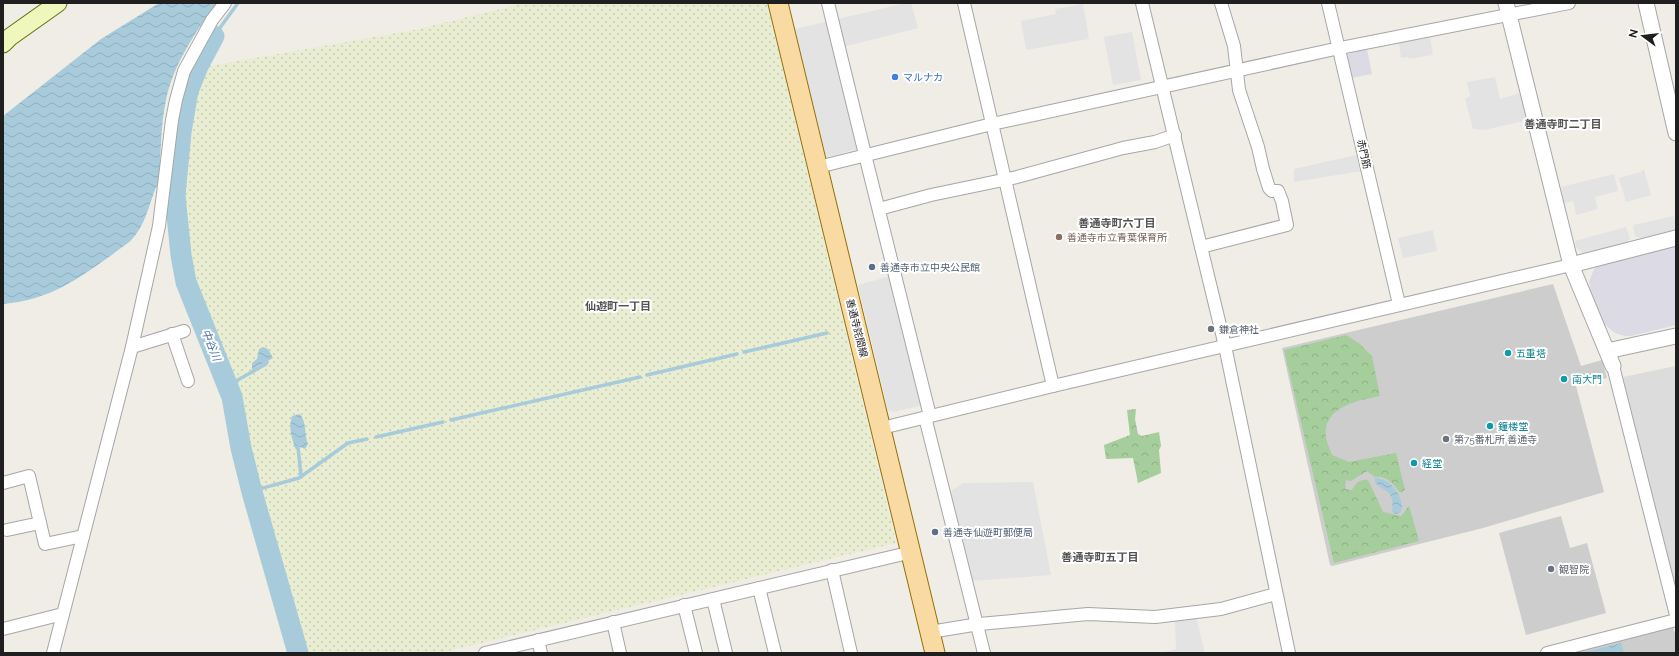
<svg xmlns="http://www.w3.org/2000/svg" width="1679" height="656" font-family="Raleway,'Noto Sans JP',sans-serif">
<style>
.residential{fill:#dddcdc}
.religious{fill:#cdcdcd}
.farmland{fill:url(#farmland-dots)}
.forest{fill:url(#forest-crowns)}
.parking{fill:#e3e3e3}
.plaza{fill:#dbdae5}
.water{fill:url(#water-waves)}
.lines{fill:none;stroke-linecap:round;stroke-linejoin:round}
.stream{stroke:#a8cbdb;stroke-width:3.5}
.river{stroke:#a8cbdb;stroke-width:21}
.minor-casing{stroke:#a6a6a6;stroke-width:14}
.tertiary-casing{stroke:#a6a6a6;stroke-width:17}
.secondary-casing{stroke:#5f7309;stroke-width:19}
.primary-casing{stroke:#947106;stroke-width:21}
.minor{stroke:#fff;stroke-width:12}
.tertiary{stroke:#fff;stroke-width:15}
.secondary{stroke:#eff7bc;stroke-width:17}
.primary{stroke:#f8daa2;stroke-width:19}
.shop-dot{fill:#3f7fe0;stroke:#fff;stroke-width:1.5}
.education-dot{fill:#8d6e63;stroke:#fff;stroke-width:1.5}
.service-dot{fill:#5c6f8a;stroke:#fff;stroke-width:1.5}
.worship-dot{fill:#6b7280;stroke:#fff;stroke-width:1.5}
.culture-dot{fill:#0f9aa8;stroke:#fff;stroke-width:1.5}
.labels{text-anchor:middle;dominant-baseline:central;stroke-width:4;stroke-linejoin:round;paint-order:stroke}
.shop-label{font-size:10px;fill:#366cbe;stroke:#fff;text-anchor:start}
.street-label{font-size:10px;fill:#1f1f1f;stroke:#fff}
.education-label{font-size:10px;fill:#785e54;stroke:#fff;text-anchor:start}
.service-label{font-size:10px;fill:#4e5e75;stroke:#fff;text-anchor:start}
.worship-label{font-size:10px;fill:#5b616d;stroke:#fff;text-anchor:start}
.culture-label{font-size:10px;fill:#0d838f;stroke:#fff;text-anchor:start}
.neighbourhood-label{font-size:11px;font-weight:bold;fill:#525252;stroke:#fff}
.water-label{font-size:11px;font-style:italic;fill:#4f75ab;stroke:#fff}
</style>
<defs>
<pattern id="farmland-dots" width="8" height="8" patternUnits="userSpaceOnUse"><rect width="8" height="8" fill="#e9edd2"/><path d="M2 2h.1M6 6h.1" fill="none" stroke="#c7cbb4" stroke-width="1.8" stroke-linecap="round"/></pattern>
<pattern id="forest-crowns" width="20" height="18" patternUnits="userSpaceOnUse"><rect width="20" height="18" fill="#a6cd9c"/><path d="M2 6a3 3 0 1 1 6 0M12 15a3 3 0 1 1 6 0" fill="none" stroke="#8eb086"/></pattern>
<pattern id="water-waves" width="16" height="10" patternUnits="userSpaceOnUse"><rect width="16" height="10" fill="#a8cbdb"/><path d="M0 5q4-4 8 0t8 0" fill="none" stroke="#90aebc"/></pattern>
</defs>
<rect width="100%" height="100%" fill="#efede6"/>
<polygon class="residential" points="1676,366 1676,594 1623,377"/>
<g class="religious">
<polygon points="1553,284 1581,366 1602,360 1607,378 1576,386 1604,492 1483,528 1332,566 1330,565 1282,348"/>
<polygon points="1561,516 1570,548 1587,543 1606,613 1526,635 1499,533"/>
<polygon points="1670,626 1673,627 1676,637 1676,653 1564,653"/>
</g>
<polygon class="farmland" points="525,3 767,3 896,543 440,653 302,653 300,640 254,486 236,399 230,378 198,299 187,267 183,242 185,228 181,193 186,123 189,106 194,89 204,67 414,30"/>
<g class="forest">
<path d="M1346 335 1360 344 1372 356 1380 396C1361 400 1330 405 1326 428 1324 437 1329 447 1332 455L1349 462 1396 453 1405 490 1400 493C1394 484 1386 475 1375 477L1367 471 1351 481 1346 480 1345 489 1352 490C1355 484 1360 479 1368 480L1383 512 1401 516 1409 506 1419 541 1334 563 1284 350Z"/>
<polygon points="1136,409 1135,419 1138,434 1142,436 1159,432 1161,446 1159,450 1161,473 1138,483 1133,458 1106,459 1104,445 1130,435 1127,410"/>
</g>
<g class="parking">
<polygon points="906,3 911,3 918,28 842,47 866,147 826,157 795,29"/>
<polygon points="1083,4 1089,39 1026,50 1021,21 1056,14 1055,9"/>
<polygon points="1132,32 1141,80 1113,85 1104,37"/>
<polygon points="1430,37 1433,55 1409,59 1408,57 1401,58 1399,43"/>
<polygon points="1495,77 1500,99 1521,93 1528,120 1484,130 1473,129 1465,99 1470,96 1467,82"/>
<polygon points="1356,155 1362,171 1294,182 1294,169"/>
<polygon points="1644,169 1651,195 1626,202 1619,178 1641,172"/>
<polygon points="1614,174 1618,191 1595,197 1598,209 1576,215 1573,201 1564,203 1561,187"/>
<polygon points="1674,216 1676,230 1641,238 1635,236 1633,225"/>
<polygon points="1626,227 1630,238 1626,243 1583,253 1576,247 1575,241"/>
<polygon points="1433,230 1437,251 1403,258 1398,238"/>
<polygon points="891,276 923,405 894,412 888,410 858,285"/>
<polygon points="1033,482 1051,575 971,581 949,502 952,490 963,483"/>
<polygon points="1196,617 1205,653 1160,653 1176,649 1175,621"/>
</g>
<g class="plaza">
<polygon points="1367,49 1372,74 1351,78 1345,55"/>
<polygon points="1676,245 1676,325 1631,336 1625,336 1615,333 1603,323 1590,289 1589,282 1594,269 1601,263"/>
</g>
<g class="water">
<path d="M159 3H217C196 31 173 65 166 100 160 128 161 158 159 187H156C149 205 144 230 128 243 86 273 57 299 3 304V116L101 39Z"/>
<polygon points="263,347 268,349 273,358 252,370 252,363 257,359 259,349"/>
<path d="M300 414C307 423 304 434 308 444L305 449 300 447 296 450C292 440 288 427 292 416Z"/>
<path d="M1375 478C1389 476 1408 500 1400 513L1396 514 1392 512C1392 508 1393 503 1392 499 1390 490 1379 489 1375 482Z"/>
<polygon points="1621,643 1624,653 1581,653"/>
</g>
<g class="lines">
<g class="stream">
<polyline points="214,36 238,3"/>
<polyline points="744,352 827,333"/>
<polyline points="647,375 737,354"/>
<polyline points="227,386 266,364 267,362"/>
<polyline points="451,420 640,377"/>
<polyline points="376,437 443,422"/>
<polyline points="298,447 301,476"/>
<polyline points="252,491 299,478 348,443 367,439"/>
</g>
<polyline class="river" points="214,36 198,66 188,91 181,132 175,195 181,255 186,282 232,397 241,448 252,492 298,653"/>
<defs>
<g id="minor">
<path d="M828 3C861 141 896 278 930 416"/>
<polyline points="964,3 1053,386"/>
<polyline points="1142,3 1225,346 1289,653"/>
<polyline points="1328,3 1399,304"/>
<polyline points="818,167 992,124 1335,49 1569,3"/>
<polyline points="879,209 931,195 1017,177 1123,148 1155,142 1175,135"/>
<polyline points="1201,247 1287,225 1282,201 1278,191 1272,191 1269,188 1263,169 1258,147 1239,90 1234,46 1221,3"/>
<polyline points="172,334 188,381"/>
<polyline points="132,347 184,331"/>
<polyline points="1613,366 1676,615"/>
<polyline points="925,417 984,653"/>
<polyline points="882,428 1053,386 1571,265"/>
<polyline points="3,483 29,476 45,544 83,536"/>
<polyline points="7,530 40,523"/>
<polyline points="832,570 851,653"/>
<polyline points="759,588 775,653"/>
<polyline points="713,599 726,653"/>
<polyline points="684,605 696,653"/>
<polyline points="613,622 620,653"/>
<polyline points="3,629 63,614"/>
<polyline points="930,632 979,624 1088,614 1155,617 1221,609 1276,594"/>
<polyline points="538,640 541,653"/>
<polyline points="53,653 132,347 159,226 172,120 176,100 184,71 212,20 225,3"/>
<polyline points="485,653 912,552"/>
<polyline points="1547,653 1676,620"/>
</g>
<g id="tertiary">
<polyline points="1506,3 1571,265 1613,366"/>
<polyline points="1646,3 1676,133"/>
<polyline points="1571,265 1676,238"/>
<polyline points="1607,351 1676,336"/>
</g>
<polyline id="secondary" points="3,44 10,37 58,3"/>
<polyline id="primary" points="778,3 935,653"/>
</defs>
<use href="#minor" class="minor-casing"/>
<use href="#tertiary" class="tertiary-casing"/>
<use href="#secondary" class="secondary-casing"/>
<use href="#primary" class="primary-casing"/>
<use href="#minor" class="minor"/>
<use href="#tertiary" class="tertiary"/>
<use href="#secondary" class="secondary"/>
<use href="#primary" class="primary"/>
</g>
<circle class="shop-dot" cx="895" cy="77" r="4"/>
<circle class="education-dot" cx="1059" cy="237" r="4"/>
<g class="service-dot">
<circle cx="872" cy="267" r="4"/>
<circle cx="935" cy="532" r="4"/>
</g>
<g class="worship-dot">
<circle cx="1211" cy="329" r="4"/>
<circle cx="1446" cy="439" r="4"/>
<circle cx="1551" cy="569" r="4"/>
</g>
<g class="culture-dot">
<circle cx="1508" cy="353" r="4"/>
<circle cx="1564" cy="379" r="4"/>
<circle cx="1490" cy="426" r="4"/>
<circle cx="1414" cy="463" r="4"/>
</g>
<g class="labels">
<g class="shop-label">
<text x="903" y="77">マルナカ</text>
</g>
<g class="street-label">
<text transform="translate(1364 154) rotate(77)">赤門筋</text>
<text transform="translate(857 328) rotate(76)">善通寺詫間線</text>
</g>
<g class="education-label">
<text x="1067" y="237">善通寺市立青葉保育所</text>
</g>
<g class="service-label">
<text x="880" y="267">善通寺市立中央公民館</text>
<text x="943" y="532">善通寺仙遊町郵便局</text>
</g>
<g class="worship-label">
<text x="1219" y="329">鎌倉神社</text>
<text x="1454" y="439">第75番札所 善通寺</text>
<text x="1559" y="569">観智院</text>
</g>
<g class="culture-label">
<text x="1516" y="353">五重塔</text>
<text x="1572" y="379">南大門</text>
<text x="1498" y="426">鐘楼堂</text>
<text x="1422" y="463">経堂</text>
</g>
<g class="neighbourhood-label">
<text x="1563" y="124">善通寺町二丁目</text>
<text x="1117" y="223">善通寺町六丁目</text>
<text x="618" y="306">仙遊町一丁目</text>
<text x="1100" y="557">善通寺町五丁目</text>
</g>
<g class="water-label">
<text transform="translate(211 345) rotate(68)">中谷川</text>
</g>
</g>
<rect width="1679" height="656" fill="none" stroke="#1f1f1f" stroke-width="8"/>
<g transform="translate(1643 36) rotate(285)" stroke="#ffffff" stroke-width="3" paint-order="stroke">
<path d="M0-3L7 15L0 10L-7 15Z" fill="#1f1f1f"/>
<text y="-6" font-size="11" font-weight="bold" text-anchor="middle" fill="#1f1f1f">N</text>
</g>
</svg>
